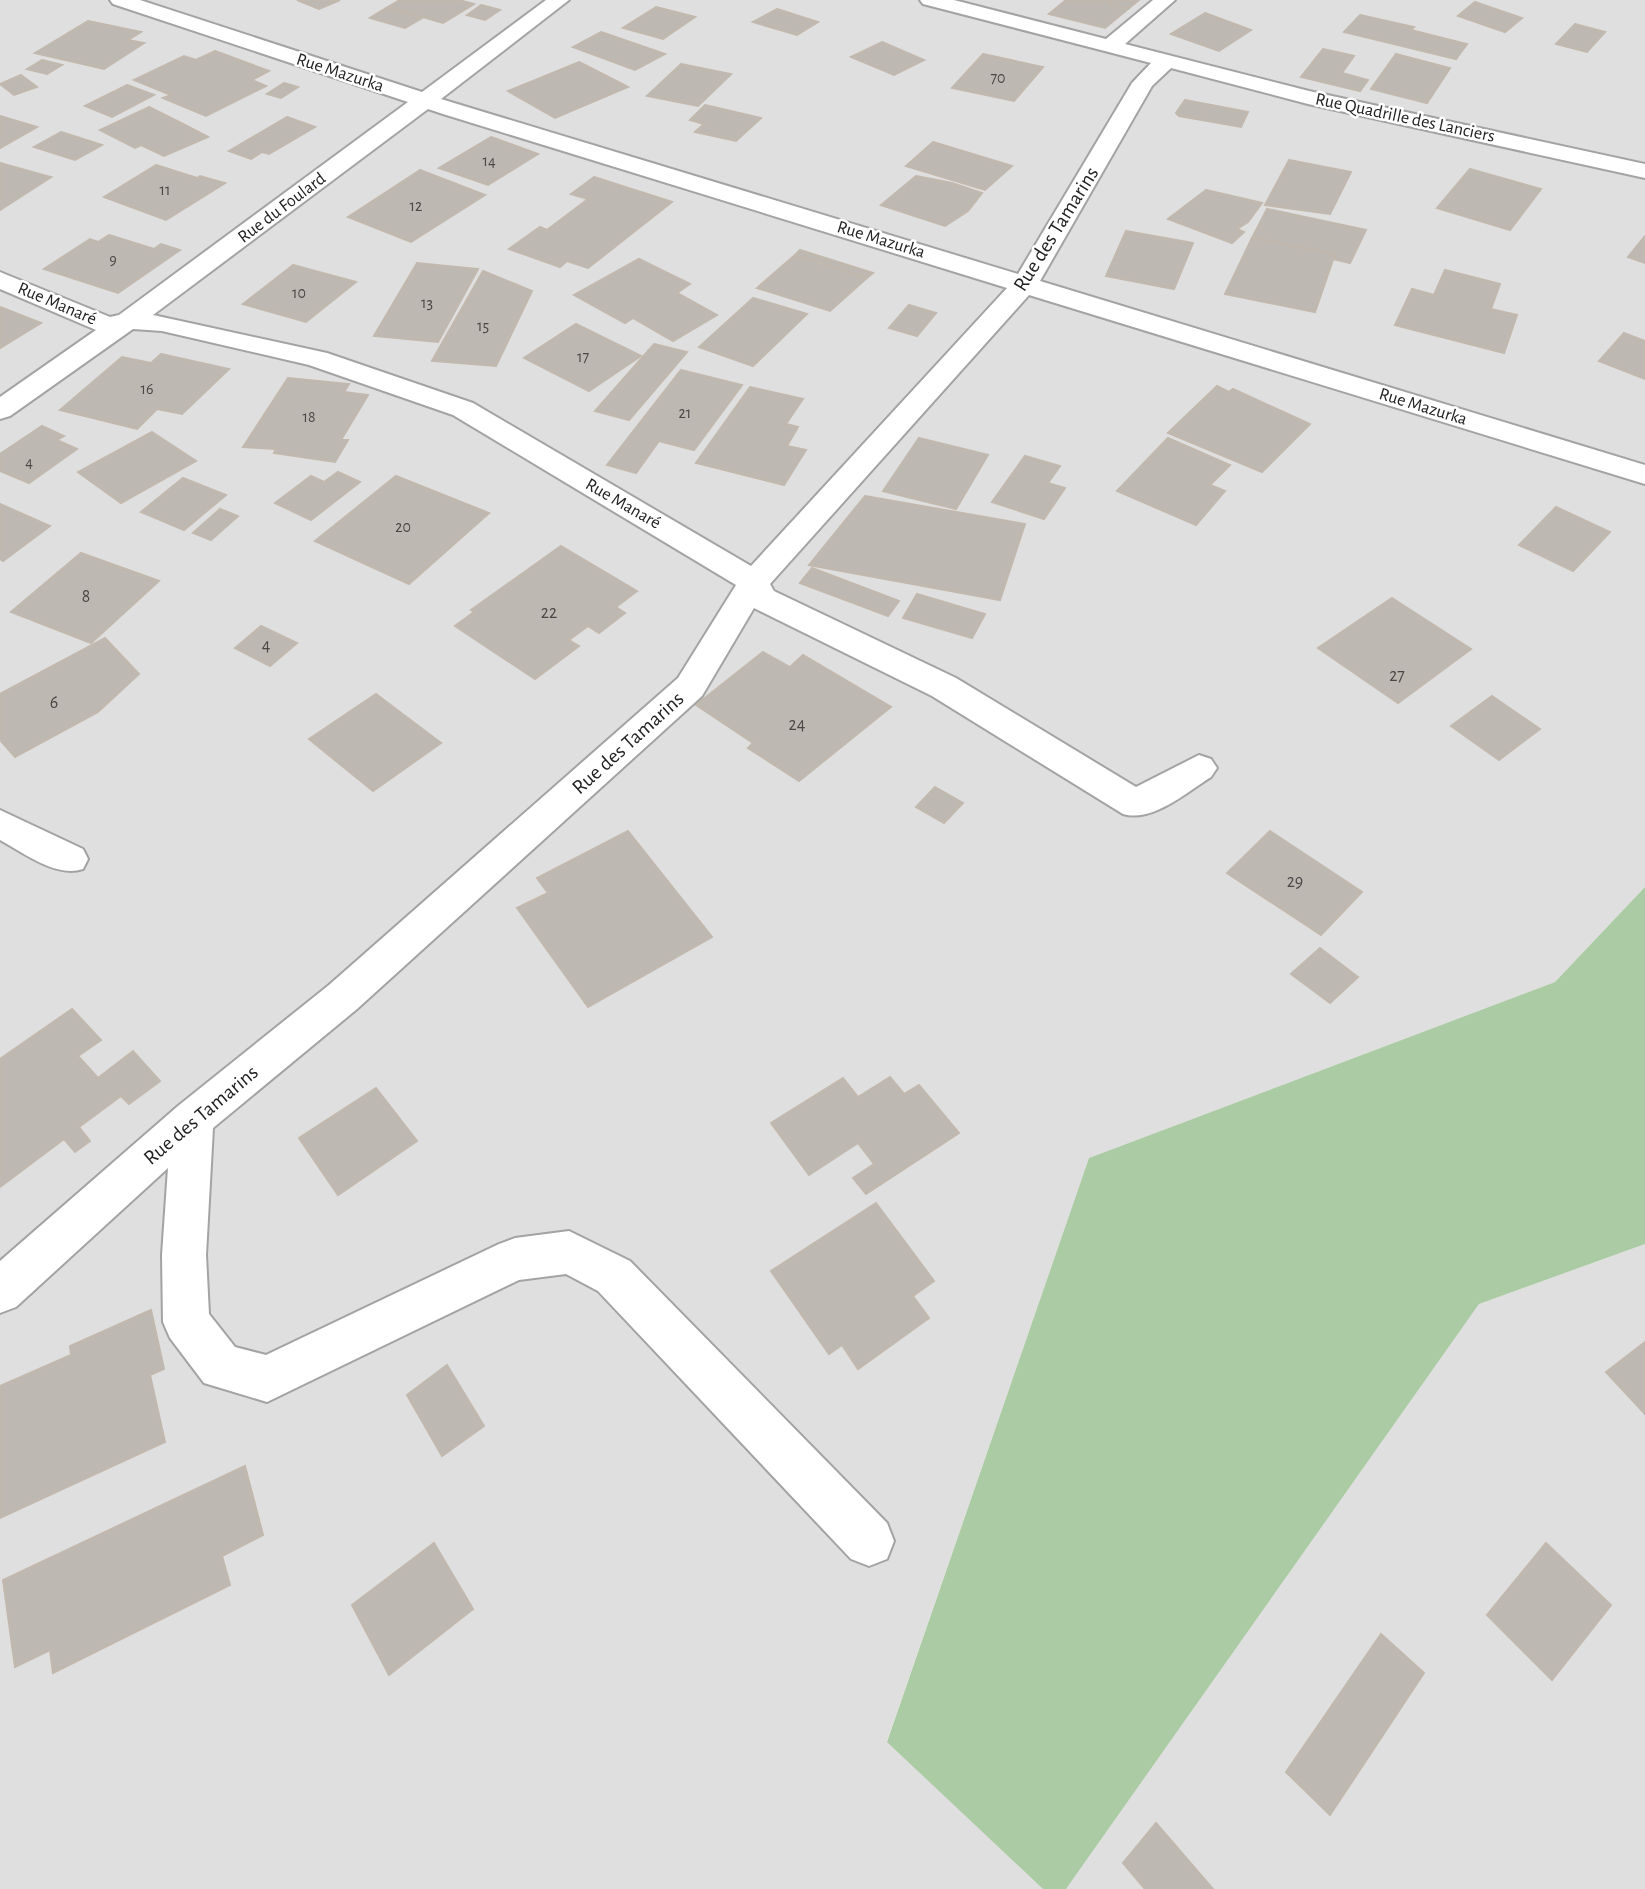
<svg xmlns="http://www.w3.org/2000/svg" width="1645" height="1889" font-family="'Alegreya Sans',sans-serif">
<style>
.residential{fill:#e0dfdf}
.forest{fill:#abcba4}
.building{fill:#beb8b3;stroke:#c1b8ae;stroke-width:2}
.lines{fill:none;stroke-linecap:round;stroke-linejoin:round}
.minor-casing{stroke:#a3a3a3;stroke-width:4}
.minor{fill:#fff;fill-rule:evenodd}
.labels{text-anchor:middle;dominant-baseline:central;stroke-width:5;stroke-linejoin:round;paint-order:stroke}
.far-number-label{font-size:16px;fill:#494846}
.far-street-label{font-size:18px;fill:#222;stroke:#fff}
.number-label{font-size:18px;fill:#494846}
.street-label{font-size:21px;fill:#222;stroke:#fff}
</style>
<rect width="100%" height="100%" fill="#f1efea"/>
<g class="residential">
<polygon points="0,0 1645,0 1645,887 1555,982 1089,1158 887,1741 1043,1889 0,1889"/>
<polygon points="1645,1244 1645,1889 1066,1889 1479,1304"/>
</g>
<polygon class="forest" points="1645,887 1645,1244 1479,1304 1066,1889 1043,1889 887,1742 1089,1158 1555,982"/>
<g class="building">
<polygon points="297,0 340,0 319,9"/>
<polygon points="400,0 459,0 474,4 443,23 388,7"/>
<polygon points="1066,0 1111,0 1109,4 1128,9 1105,28 1049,14"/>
<polygon points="1111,0 1139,0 1128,9 1109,4"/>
<polygon points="1475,2 1522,18 1505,32 1458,16"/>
<polygon points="481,5 500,10 485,20 467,15"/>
<polygon points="656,7 695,17 663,39 623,28"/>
<polygon points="386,8 422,18 405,28 370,18"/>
<polygon points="777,9 818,22 797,35 753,22"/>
<polygon points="1205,13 1251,30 1219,51 1171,34"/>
<polygon points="1360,15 1414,27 1411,30 1467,44 1456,59 1344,32"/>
<polygon points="88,21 141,32 128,40 144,43 104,69 35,53"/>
<polygon points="1575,24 1605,32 1587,52 1556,44"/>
<polygon points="601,32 665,54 635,70 573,47"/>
<polygon points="882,42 924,60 894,75 851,57"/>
<polygon points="1323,49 1354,56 1342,73 1368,80 1360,91 1301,77"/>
<polygon points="215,51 269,71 252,80 266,86 206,116 163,98 171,95 134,80 184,56 196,60"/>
<polygon points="983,54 1043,67 1014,101 952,88"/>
<polygon points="1396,54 1450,68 1427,103 1371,89"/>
<polygon points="42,60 62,65 47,74 27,69"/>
<polygon points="579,62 628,87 555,118 508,91"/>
<polygon points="681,64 731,74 698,106 647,96"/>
<polygon points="21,75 37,87 14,95 0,84"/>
<polygon points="284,83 298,87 281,98 267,94"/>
<polygon points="127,85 154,95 112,117 85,106"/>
<polygon points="1185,100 1248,112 1241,127 1179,116 1176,113"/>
<polygon points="705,105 761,118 736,141 695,132 704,124 690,120"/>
<polygon points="149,107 183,124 208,137 164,156 141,145 135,148 100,130"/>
<polygon points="0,116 37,127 0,148"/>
<polygon points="287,117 315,127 269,154 262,152 251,159 229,151"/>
<polygon points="61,132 102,145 75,160 34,147"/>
<polygon points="491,137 538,154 488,185 439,168"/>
<polygon points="933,142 1012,166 985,190 906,166"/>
<polygon points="1289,160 1351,172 1330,214 1265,205"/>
<polygon points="0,163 51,177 0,210"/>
<polygon points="156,165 197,178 200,176 225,183 166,220 104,197"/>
<polygon points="1470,169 1541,189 1510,230 1437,208"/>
<polygon points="420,170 485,195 411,242 348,217"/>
<polygon points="916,176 952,183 982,193 968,211 945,226 881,205"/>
<polygon points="594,177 672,202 588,268 567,261 560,267 509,249 540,227 547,230 588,199 571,194"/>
<polygon points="1206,190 1262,203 1248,222 1237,229 1244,232 1232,243 1168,219"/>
<polygon points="1267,209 1366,230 1350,263 1333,259 1335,254 1252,238"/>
<polygon points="1126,231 1193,243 1174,289 1106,276"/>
<polygon points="109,235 154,249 161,244 180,250 118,293 44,269 90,239 98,242"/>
<polygon points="1645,236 1645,263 1628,257"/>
<polygon points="1252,238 1335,254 1315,312 1225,294"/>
<polygon points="800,250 873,273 867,278 795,255"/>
<polygon points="795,255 867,278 830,311 757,288"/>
<polygon points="639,259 690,284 677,293 717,315 673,341 633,318 625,323 574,295"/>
<polygon points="417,263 478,269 438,342 374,336"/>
<polygon points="293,265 356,282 306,322 243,304"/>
<polygon points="1445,270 1500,284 1491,309 1517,315 1504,353 1395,325 1412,289 1434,295"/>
<polygon points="483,271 532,291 496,366 432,361"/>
<polygon points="753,298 807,314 753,366 699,347"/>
<polygon points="909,305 936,313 917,336 889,328"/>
<polygon points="0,307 41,323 0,348"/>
<polygon points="576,324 641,356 589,391 524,358"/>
<polygon points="1624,333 1645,341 1645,379 1599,361"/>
<polygon points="654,344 687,352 629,420 595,411"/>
<polygon points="161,354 229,369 182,414 157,409 137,429 60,410 122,357 151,363"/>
<polygon points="681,370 742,385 694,450 659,441 636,473 607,465"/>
<polygon points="288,378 349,384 344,392 368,395 341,440 348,440 335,462 274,453 276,449 243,447"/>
<polygon points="1217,386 1229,392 1233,389 1310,424 1262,472 1168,433"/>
<polygon points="750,387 803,399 786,424 798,427 787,446 806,450 784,485 696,463"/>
<polygon points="42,426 64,436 57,440 77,449 29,483 0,471 0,454"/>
<polygon points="152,432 196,461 121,503 78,472"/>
<polygon points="919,438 988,455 956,509 883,491"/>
<polygon points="1168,438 1230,465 1210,485 1225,491 1196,525 1117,491"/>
<polygon points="1025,456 1060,466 1048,483 1065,488 1044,519 992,502"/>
<polygon points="338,472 360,482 311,520 275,503 311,476 324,482"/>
<polygon points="396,476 489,513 409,584 315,541"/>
<polygon points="183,478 226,495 184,530 141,512"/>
<polygon points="865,496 1025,524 1000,600 809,565"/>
<polygon points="0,504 50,526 3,561 0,559"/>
<polygon points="1556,507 1610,532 1573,571 1519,545"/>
<polygon points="220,509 238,516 211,540 193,533"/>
<polygon points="561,546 637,591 616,607 625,613 599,633 588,626 569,640 579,646 535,679 455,626 474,612 471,610"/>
<polygon points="81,553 159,581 91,643 11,612"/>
<polygon points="812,568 899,601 888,616 800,583"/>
<polygon points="917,594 985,614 972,638 903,618"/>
<polygon points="1392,598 1471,649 1398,703 1318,648"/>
<polygon points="261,626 297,643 270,666 235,648"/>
<polygon points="105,638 139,674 98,712 15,757 0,740 0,694"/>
<polygon points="763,652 790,667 803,655 891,707 799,781 748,748 753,743 696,705"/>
<polygon points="376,694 441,743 373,791 309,739"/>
<polygon points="1492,696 1540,729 1499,760 1451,726"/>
<polygon points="935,787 963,803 944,823 916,807"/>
<polygon points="628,831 712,937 588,1007 517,908 548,893 537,878"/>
<polygon points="1270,831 1362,892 1321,935 1227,873"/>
<polygon points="1320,948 1358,977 1330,1003 1291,974"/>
<polygon points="72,1009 101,1040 78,1056 98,1078 133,1051 160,1081 129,1104 121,1096 79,1127 90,1141 75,1152 64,1139 0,1187 0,1059"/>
<polygon points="890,1077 904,1094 919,1085 959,1133 866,1194 853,1178 874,1164 858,1143 809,1175 771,1123 843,1078 858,1097"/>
<polygon points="376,1088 417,1141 338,1195 299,1138"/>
<polygon points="876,1203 934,1281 913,1296 929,1318 858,1369 842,1345 829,1354 771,1271"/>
<polygon points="151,1310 164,1369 150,1375 165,1442 0,1518 0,1386 71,1355 70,1346"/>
<polygon points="1645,1342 1645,1414 1606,1372"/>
<polygon points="447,1365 484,1426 442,1456 407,1395"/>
<polygon points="245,1466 263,1535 222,1556 230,1585 53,1673 50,1650 15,1667 3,1580"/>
<polygon points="434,1543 473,1609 389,1675 352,1605"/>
<polygon points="1546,1543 1611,1605 1552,1680 1487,1615"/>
<polygon points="1381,1634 1424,1673 1330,1815 1286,1772"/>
<polygon points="1156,1823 1213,1889 1145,1889 1123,1863"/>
</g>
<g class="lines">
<defs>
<g id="minor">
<path d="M110 0H140L422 92 546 0H569L441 99 1018 274 1132 83 1151 63 923 4 920 0H954L1106 39 1153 0H1175L1125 44 1309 91 1645 164V178L1308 104 1171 68 1152 86 1040 281 1645 465V484L1029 295 770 584 774 591 956 678 1136 787 1199 755 1211 759 1217 768 1211 777C1187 792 1152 823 1123 814L932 696 754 608 702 696 357 1009 213 1128 206 1255 209 1314 235 1347 266 1355 499 1244 515 1238 569 1231 630 1261 887 1523 894 1541 887 1559 869 1566 851 1559 598 1291 566 1274 519 1280 267 1402 204 1383 170 1338 163 1322 162 1255 168 1168 16 1307 0 1313V1261L178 1106 329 985 678 678 736 585 453 415 309 365 162 331 133 329 10 416 0 419V397L96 330 0 289V272L110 317 119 315 408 102 113 4ZM428 109 443 114 1007 288 751 566 473 403 327 353 153 315Z"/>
<path d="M0 810 83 849 88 859 83 869C56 878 24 853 0 840Z"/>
</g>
</defs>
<use href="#minor" class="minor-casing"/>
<use href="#minor" class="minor"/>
</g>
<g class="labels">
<g class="far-number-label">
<text x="998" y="78">70</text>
<text x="489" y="161">14</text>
<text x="165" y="190">11</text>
<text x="416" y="206">12</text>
<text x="113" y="260">9</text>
<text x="299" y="293">10</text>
<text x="427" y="303">13</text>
<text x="483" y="326">15</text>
<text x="583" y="357">17</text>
<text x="147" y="389">16</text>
<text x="685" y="413">21</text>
<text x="309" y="417">18</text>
<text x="29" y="462">4</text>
<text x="403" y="527">20</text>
</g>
<g class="far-street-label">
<text transform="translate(340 73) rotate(18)">Rue Mazurka</text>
<text transform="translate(1405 118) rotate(12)">Rue Quadrille des Lanciers</text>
<text transform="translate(282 208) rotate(-37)">Rue du Foulard</text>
<text transform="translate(881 240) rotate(17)">Rue Mazurka</text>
<text transform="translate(57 304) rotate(23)">Rue Manaré</text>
<text transform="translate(1423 407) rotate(17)">Rue Mazurka</text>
<text transform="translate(623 504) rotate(30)">Rue Manaré</text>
</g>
<g class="number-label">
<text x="86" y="597">8</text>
<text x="549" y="613">22</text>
<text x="266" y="646">4</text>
<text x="1397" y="676">27</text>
<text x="54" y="703">6</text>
<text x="797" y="725">24</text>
<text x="1295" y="882">29</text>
</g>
<g class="street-label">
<text transform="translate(1056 229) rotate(-58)">Rue des Tamarins</text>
<text transform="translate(628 743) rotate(-42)">Rue des Tamarins</text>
<text transform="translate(201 1115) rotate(-40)">Rue des Tamarins</text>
</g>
</g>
</svg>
